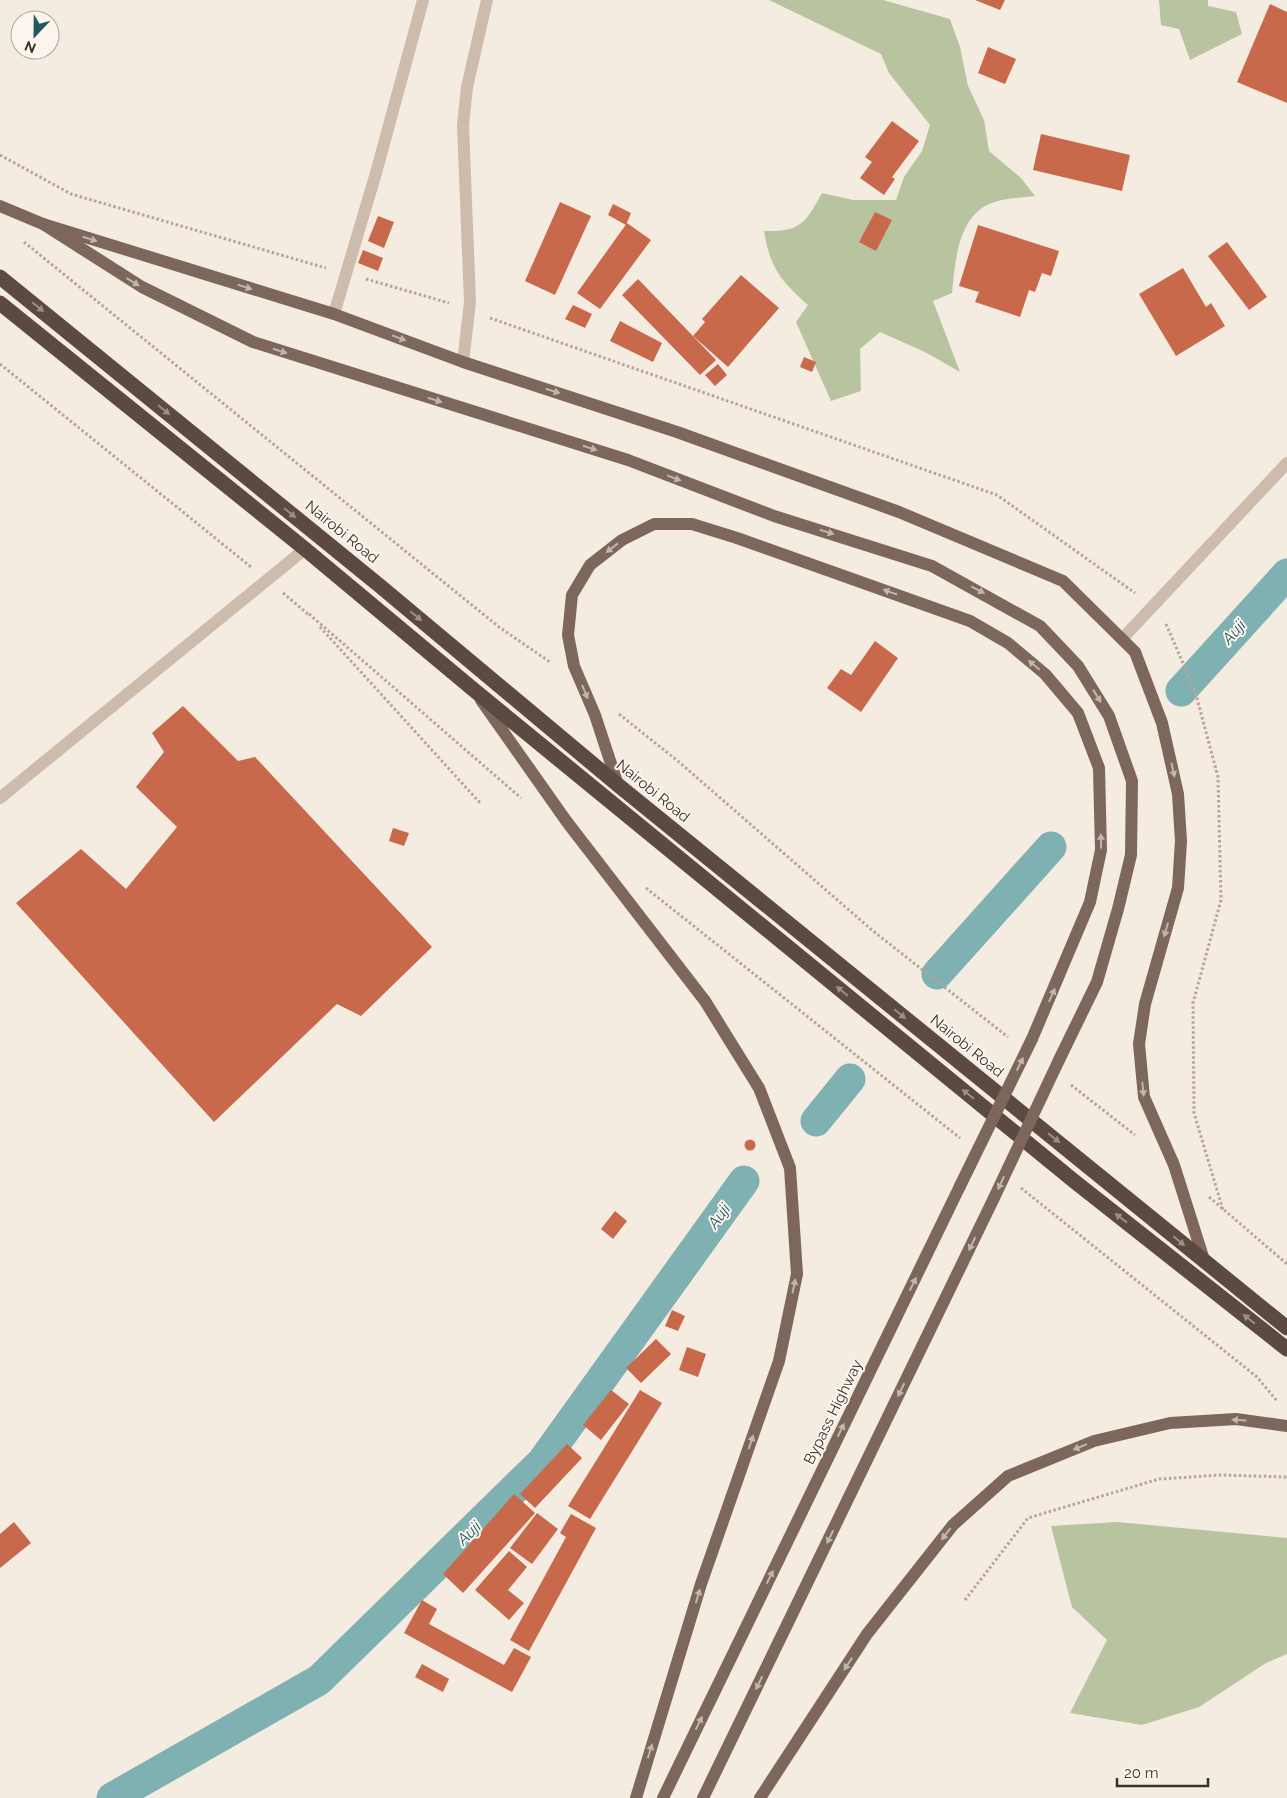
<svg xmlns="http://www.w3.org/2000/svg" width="1287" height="1798" font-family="Raleway,sans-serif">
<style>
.green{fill:#b8c4a0}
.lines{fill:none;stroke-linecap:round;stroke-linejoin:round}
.canal{stroke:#7fb0b2;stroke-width:31}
.building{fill:#c8694b}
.path{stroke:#b9a596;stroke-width:3;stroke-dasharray:2.5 2.5;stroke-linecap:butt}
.minor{stroke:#cdbbac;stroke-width:12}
.major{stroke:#7d675c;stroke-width:12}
.highway{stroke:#5c4a42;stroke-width:15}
.major-bridge{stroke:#7d675c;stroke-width:12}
.oneway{fill:#c2b5ac}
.oneway2{fill:#9c8e87}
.labels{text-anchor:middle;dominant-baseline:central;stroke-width:4;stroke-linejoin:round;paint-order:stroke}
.street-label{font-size:15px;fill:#3b302b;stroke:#fbf5ee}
.water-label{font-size:16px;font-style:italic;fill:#1f5a5e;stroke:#fbf5ee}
</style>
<rect width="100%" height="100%" fill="#f4ebe1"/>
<g class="green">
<path d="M769 0H883L950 19 960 47 968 86 984 120 989 151 1021 178 1035 196C1019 198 999 198 985 206 957 223 955 264 952 293L933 301 960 372 925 352 880 332 860 349 861 391 831 401 796 322 808 305C781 281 770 268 764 231 800 232 805 224 822 193L853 200H896L904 177 922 151 930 125 889 73 881 54Z"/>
<polygon points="1159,0 1208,0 1208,6 1236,12 1242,34 1190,60 1179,29 1161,25"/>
<polygon points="1117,1522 1287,1538 1287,1654 1266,1663 1199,1707 1142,1725 1070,1713 1107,1640 1072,1607 1051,1526"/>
</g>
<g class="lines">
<g class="canal">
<polyline points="1181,691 1287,574"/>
<polyline points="937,974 1051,847"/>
<polyline points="816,1121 850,1079"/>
<polyline points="112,1798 319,1680 542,1462 744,1181"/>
</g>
</g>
<g class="building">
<polygon points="975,0 1005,0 1000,10"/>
<polygon points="1270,4 1287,12 1287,103 1237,82"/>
<polygon points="988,47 1016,59 1005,84 978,73"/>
<polygon points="892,121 919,141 892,177 895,179 884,195 860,178 872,162 865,157"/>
<polygon points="1041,134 1130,155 1122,191 1033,170"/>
<polygon points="560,202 591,216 555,295 525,281"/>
<polygon points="613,204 631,213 626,225 608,215"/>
<polygon points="875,212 892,220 876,251 859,242"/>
<polygon points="378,216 394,222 384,248 368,241"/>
<polygon points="627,223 651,240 600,309 577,293"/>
<polygon points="978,225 1059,251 1051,276 1042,273 1035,292 1029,290 1020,317 975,302 979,292 959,286"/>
<polygon points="1227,242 1267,297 1249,310 1208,256"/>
<polygon points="363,250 383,258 378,271 358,263"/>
<polygon points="1183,268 1206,307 1211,303 1225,326 1176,356 1139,294"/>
<polygon points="741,275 779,308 728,367 693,336 705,322 702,319"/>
<polygon points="638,279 716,360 700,375 622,295"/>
<polygon points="573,305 592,314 585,328 565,319"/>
<polygon points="620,321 662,343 653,362 610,341"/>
<polygon points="804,357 816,362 812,372 800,367"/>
<polygon points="718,364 727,375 715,386 705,375"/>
<polygon points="875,641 898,658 861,712 827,688 841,669 851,675"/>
<polygon points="183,706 238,761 255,757 432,947 361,1016 337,1004 214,1122 16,903 81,849 126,889 177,827 136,787 164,752 152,733"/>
<polygon points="393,828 409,833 404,846 389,841"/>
<circle cx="750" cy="1145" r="5.5"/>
<polygon points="615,1211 627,1221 613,1239 601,1229"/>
<polygon points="672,1310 685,1316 678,1331 665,1326"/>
<polygon points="656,1339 671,1354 641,1383 626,1368"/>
<polygon points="687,1347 706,1354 698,1377 679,1370"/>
<polygon points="611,1390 629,1404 601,1440 583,1425"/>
<polygon points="640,1390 662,1403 590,1519 568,1506"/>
<polygon points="567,1444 582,1458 535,1508 520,1494"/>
<polygon points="514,1494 535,1513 463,1593 443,1574"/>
<polygon points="537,1513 558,1529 532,1564 510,1548"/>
<polygon points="571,1514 596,1528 529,1651 510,1640 566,1537 560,1533"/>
<polygon points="14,1522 31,1543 0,1568 0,1534"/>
<polygon points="509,1551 527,1567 508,1590 524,1603 509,1620 475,1590"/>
<polygon points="422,1600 437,1609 429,1624 504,1665 514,1648 531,1657 512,1692 404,1633"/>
<polygon points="422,1664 449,1679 443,1692 415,1677"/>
</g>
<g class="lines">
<g class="path">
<polyline points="0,155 71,194 326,268"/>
<polyline points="24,242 499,627 550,662"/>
<polyline points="366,279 449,303"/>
<polyline points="490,318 997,495 1135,593"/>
<polyline points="0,364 251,567"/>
<polyline points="283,593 309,615"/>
<polyline points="309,614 521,798"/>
<polyline points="1166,624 1195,691 1218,777 1221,900 1193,1003 1194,1113 1223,1210"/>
<polyline points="320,627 481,804"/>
<polyline points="619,714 679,762 873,931 1008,1037"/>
<polyline points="646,888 960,1138"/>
<polyline points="1071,1085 1135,1135"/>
<polyline points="1021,1188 1257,1377 1277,1401"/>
<polyline points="1209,1197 1287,1264"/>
<polyline points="965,1600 1028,1518 1159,1479 1221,1475 1287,1477"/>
</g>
<g class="minor">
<polyline points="334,314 376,173 423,0"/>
<polyline points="463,362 470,302 463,125 467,87 487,0"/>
<polyline points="1122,639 1287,463"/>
<polyline points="0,798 305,549"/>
</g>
<g class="major">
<polyline points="0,206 43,224 142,287 253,342 628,460 774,516 932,566 1040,626 1078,666 1109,716 1132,781 1131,855 1118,909 1097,982 1059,1060"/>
<polyline points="43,224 334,314 463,362 677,432 899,512 1063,581 1135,652 1162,723 1178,794 1181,841 1178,888 1145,1004 1139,1044 1144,1097 1174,1165 1205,1263"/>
<polyline points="481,700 567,822 705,1001 759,1088 790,1168 797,1274 779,1361 701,1584 636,1798"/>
<polyline points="618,785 595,715 574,666 568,635 572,595 590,565 622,540 654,524 692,524 737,538 970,621 1008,643 1045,674 1078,713 1099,768 1101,850 1090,902 1032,1039"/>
<polyline points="663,1798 960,1186"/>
<polyline points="703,1798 993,1200"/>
<polyline points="760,1798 867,1634 953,1525 1008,1476 1094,1441 1170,1423 1236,1419 1287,1426"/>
</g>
<g class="highway">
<polyline points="0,277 380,586 618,785 1287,1328"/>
<polyline points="0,303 305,549 474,690 1074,1181 1287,1349"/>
</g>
<g class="major-bridge">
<polyline points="960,1186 1032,1039"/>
<polyline points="993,1200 1059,1060"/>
</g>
</g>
<defs><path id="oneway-solid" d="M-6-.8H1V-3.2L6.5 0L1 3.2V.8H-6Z" transform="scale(1.25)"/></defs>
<g class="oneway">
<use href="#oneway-solid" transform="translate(90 239) rotate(17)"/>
<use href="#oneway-solid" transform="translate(133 282) rotate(31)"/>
<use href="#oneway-solid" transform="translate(245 287) rotate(17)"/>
<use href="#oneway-solid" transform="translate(399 338) rotate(20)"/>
<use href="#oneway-solid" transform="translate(280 351) rotate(17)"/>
<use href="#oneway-solid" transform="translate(553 391) rotate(18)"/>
<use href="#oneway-solid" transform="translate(435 400) rotate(17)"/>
<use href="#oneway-solid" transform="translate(590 448) rotate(17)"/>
<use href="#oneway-solid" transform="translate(674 478) rotate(21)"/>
<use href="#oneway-solid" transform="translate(827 532) rotate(18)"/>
<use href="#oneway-solid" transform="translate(612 548) rotate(142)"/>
<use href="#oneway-solid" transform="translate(978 590) rotate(28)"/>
<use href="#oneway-solid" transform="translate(890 592) rotate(-161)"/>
<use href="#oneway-solid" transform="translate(1034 665) rotate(-140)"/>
<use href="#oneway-solid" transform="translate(585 692) rotate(67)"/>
<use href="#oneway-solid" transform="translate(1097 696) rotate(58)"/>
<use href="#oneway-solid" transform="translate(1173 770) rotate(77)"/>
<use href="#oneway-solid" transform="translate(1101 841) rotate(-91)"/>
<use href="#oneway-solid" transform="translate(1166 930) rotate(106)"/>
<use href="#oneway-solid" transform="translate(1052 995) rotate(-66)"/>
<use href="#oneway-solid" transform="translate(1020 1064) rotate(-64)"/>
<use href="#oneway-solid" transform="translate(1143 1089) rotate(84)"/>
<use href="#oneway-solid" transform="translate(1001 1183) rotate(115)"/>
<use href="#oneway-solid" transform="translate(972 1244) rotate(116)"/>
<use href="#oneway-solid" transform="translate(913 1284) rotate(-64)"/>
<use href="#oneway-solid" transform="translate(794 1286) rotate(-78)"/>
<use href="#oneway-solid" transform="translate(901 1390) rotate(116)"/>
<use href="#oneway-solid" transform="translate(1239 1420) rotate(-176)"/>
<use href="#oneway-solid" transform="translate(841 1430) rotate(-64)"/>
<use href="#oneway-solid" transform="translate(751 1442) rotate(-71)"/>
<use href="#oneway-solid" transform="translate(1080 1447) rotate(158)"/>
<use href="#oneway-solid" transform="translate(946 1534) rotate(128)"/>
<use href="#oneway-solid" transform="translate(830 1537) rotate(116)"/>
<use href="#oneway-solid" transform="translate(770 1577) rotate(-64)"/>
<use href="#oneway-solid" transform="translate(698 1596) rotate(-73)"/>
<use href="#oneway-solid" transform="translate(848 1664) rotate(123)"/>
<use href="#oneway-solid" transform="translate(759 1683) rotate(116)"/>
<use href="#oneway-solid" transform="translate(699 1723) rotate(-64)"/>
<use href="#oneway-solid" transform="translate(650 1751) rotate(-73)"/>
</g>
<g class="oneway2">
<use href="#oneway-solid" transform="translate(38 307) rotate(39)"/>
<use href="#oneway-solid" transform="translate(164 410) rotate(39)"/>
<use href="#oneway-solid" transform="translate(290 513) rotate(39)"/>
<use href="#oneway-solid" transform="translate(416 616) rotate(40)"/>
<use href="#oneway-solid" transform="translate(842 991) rotate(-141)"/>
<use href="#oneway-solid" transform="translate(900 1014) rotate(40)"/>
<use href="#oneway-solid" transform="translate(968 1094) rotate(-141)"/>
<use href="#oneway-solid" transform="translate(1054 1138) rotate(38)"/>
<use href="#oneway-solid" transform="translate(1121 1218) rotate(-142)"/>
<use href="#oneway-solid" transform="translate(1179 1241) rotate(40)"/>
<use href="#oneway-solid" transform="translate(1249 1319) rotate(-142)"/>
</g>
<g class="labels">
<g class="street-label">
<text transform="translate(342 532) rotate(39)">Nairobi Road</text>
<text transform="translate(653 791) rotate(39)">Nairobi Road</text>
<text transform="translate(967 1046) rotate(39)">Nairobi Road</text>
<text transform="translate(833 1412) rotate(-64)">Bypass Highway</text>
</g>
<g class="water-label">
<text transform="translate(1234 632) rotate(-48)">Auji</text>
<text transform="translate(719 1216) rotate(-54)">Auji</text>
<text transform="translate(469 1533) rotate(-44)">Auji</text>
</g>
</g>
<g transform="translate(35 35) rotate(202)"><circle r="24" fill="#fbf5ee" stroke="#aea6a0"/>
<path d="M0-4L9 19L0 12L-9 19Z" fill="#1f5a5e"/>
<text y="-8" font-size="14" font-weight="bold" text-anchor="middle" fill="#3b302b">N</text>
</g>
<path d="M1117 1778v8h91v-8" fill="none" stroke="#3b302b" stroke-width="2.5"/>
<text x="1124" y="1778" font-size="15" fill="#3b302b" stroke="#fbf5ee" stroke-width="4" paint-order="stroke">20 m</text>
</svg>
